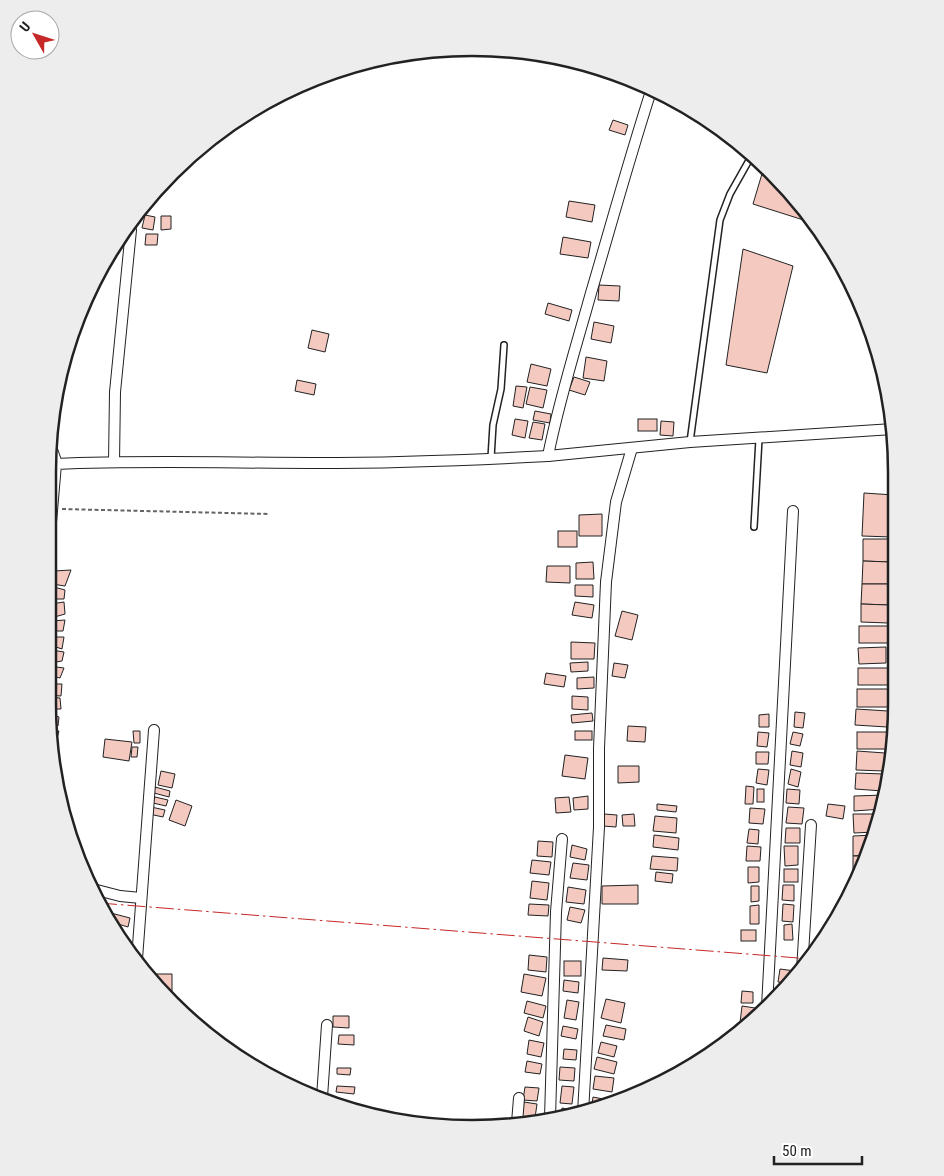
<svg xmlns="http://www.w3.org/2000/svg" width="944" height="1176" font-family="'Roboto Condensed',sans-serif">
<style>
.building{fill:#f3c9c0;stroke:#222}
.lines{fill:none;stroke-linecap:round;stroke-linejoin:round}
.service-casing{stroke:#222;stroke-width:8}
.minor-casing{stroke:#222;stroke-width:12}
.path{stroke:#646464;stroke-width:2;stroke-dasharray:4 2.5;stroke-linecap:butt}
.service{stroke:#fff;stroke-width:5}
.minor{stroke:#fff;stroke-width:10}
.power{stroke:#c62828;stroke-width:1;stroke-dasharray:18 4 2.5 4;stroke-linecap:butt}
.rim{fill:none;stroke:#222;stroke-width:2.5}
</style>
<rect width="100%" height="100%" fill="#fff"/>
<g class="building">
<polygon points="613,120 628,125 625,135 609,130"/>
<polygon points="764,167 791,192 813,223 753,204"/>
<polygon points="569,201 595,205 592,222 566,217"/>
<polygon points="145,215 155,217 153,230 142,228"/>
<polygon points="161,216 171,216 171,229 161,230"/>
<polygon points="146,234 158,234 157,245 145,245"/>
<polygon points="563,237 591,242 588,258 560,254"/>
<polygon points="743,249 793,266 767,373 726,365"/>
<polygon points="599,285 620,286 619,301 598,300"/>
<polygon points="548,303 572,310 569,321 545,314"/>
<polygon points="594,322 614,326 611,343 591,339"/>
<polygon points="312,330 329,334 325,352 308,348"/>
<polygon points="586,357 607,361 604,381 583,378"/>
<polygon points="531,364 551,369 547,386 527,382"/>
<polygon points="574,377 590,382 585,395 569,390"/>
<polygon points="297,380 316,384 314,395 295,391"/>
<polygon points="516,386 527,387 523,408 513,406"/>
<polygon points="530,387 547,390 543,408 526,404"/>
<polygon points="535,411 551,414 550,423 533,420"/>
<polygon points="515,419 528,421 525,438 512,435"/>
<rect x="638" y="419" width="19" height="12"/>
<polygon points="661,421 674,422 673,436 660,435"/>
<polygon points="533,422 545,424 542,440 529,438"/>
<polygon points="864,493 894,495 892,537 862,536"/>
<polygon points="602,514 602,536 579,536 579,515"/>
<rect x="558" y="531" width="19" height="16"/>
<polygon points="863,539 891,539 890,562 863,561"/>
<polygon points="863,561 890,562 890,584 862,584"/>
<polygon points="593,562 594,579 576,579 576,563"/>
<polygon points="547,566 570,566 570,583 546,582"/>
<polygon points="71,570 65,586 52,584 54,571"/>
<polygon points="862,584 890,584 889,605 861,604"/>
<polygon points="575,585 593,585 593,597 575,596"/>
<polygon points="54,587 65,590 64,599 52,599"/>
<polygon points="64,602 65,614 51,618 51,604"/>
<polygon points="575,602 594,605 592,618 572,615"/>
<polygon points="861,604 889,605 888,623 861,622"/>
<polygon points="622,611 638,615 632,640 615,636"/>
<polygon points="65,620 63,631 50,631 52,621"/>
<rect x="859" y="626" width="29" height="17"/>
<polygon points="51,637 64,637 62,649 50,645"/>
<polygon points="571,642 595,643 594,659 571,659"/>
<polygon points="886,647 886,663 859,664 858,648"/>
<polygon points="51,650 64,652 62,661 50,663"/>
<polygon points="588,662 588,671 571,672 570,663"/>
<polygon points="614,663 628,665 625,678 612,676"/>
<polygon points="49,666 64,668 60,678 48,675"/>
<rect x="858" y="668" width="30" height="17"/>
<polygon points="546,673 566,676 564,687 544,684"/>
<polygon points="594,677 594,688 577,689 577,678"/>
<polygon points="49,684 62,684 61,696 48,695"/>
<rect x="857" y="689" width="31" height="18"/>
<polygon points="572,696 588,697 588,710 572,709"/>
<polygon points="48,697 60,698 61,709 49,709"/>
<polygon points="856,709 888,711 887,727 855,725"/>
<polygon points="795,712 805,713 803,728 794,727"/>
<polygon points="49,713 59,717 58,726 50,724"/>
<polygon points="592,713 593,721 572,723 571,715"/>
<polygon points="769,714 769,727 759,727 759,715"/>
<polygon points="628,726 646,727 645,742 627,741"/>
<polygon points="51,731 59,731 56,742 52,741"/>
<polygon points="133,731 140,731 140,743 134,743"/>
<rect x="575" y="731" width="17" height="9"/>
<polygon points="758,732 769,733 767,747 757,746"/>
<polygon points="793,732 803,734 800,746 790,744"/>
<rect x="857" y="732" width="30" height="17"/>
<polygon points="105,739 132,742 129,761 103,757"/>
<polygon points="132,747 138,747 137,757 131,757"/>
<polygon points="792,751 803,753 801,767 790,765"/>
<polygon points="857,751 885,753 884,771 856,770"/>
<polygon points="756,752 769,752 768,764 756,764"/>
<polygon points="565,755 588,758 585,779 562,776"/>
<polygon points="618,766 639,766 639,782 618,783"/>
<polygon points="758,769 769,770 767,785 756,783"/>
<polygon points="791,769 801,772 798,787 788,784"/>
<polygon points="161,771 175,774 172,788 158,785"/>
<polygon points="856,773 884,774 883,791 855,789"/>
<polygon points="746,786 754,787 753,804 745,804"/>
<polygon points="155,787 170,791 169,797 154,793"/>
<rect x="757" y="789" width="7" height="13"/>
<polygon points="787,789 800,790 799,804 786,803"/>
<polygon points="884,795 882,809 854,811 854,796"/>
<polygon points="588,796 588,809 574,810 573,798"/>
<polygon points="155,797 168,800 166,806 153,803"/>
<polygon points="569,797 571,812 556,813 555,798"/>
<polygon points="176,800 192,806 185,826 169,820"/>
<polygon points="657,804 677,806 676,812 657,810"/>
<polygon points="828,804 845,806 843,819 826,816"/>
<polygon points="151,807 165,810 163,817 149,814"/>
<polygon points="788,807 804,808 802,824 786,823"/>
<polygon points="750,808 765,809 763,824 749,823"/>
<polygon points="604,814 617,815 616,827 603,826"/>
<polygon points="634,814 635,826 623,826 622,815"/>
<polygon points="853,814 880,814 875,832 854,833"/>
<polygon points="655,816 677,818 676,833 653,831"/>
<polygon points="786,828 800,828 800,843 785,843"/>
<polygon points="749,829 759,830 758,844 747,843"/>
<polygon points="654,835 679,838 678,850 653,847"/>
<polygon points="874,835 868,855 853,856 853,836"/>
<polygon points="538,841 553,842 552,857 537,856"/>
<polygon points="572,845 587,849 585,860 570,857"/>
<polygon points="747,846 761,847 760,861 746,861"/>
<polygon points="784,846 798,846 798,865 785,866"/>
<polygon points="652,856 678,858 677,871 650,869"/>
<polygon points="853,856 867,856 860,874 853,874"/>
<polygon points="532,860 551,862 549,875 530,873"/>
<polygon points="573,863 589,865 587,880 570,878"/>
<polygon points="748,867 759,867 759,882 748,883"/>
<rect x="784" y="869" width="14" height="13"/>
<polygon points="656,872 673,874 672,883 655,881"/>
<polygon points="532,881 549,883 547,900 530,898"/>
<polygon points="638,885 638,904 602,904 602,886"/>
<polygon points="783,885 794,885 794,901 782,900"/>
<polygon points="751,886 759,886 759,901 751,902"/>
<polygon points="568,887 586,890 584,904 566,902"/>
<polygon points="529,904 549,905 548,916 528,915"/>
<polygon points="783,904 794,905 793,922 782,921"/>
<polygon points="759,905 759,924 750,924 750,906"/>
<polygon points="570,907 585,910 581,923 567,920"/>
<polygon points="107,912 130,918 128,927 108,921 105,918"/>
<polygon points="792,924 793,940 784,940 784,925"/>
<rect x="741" y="930" width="15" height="11"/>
<polygon points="529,955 547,957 546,972 528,970"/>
<polygon points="603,958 628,960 627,971 602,970"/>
<rect x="564" y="961" width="17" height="15"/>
<polygon points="780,969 795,971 795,978 789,983 778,982"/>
<polygon points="149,974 172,974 172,991 162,991"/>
<polygon points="524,974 546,978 542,996 521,992"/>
<polygon points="564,980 579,982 578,993 563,991"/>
<polygon points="742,991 753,992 753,1003 741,1003"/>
<polygon points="606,999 625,1003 621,1023 601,1018"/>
<polygon points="567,1000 579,1002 576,1020 564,1018"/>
<polygon points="527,1001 546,1006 543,1018 524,1013"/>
<polygon points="742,1006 755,1008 753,1022 750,1025 740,1023"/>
<polygon points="333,1016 349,1016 349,1028 333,1027"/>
<polygon points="528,1017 543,1022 539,1036 524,1031"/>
<polygon points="606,1025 626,1029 624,1040 603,1036"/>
<polygon points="563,1026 578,1029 576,1039 561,1036"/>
<polygon points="339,1035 354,1035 354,1045 338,1044"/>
<polygon points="529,1040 544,1043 541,1057 527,1054"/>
<polygon points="601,1042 617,1046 614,1057 598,1053"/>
<polygon points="564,1049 577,1050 576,1060 563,1059"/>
<polygon points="597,1057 617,1062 614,1074 594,1069"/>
<polygon points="527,1061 542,1064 540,1074 525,1072"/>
<polygon points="560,1067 575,1068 574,1081 559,1080"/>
<polygon points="337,1068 351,1068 350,1075 337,1074"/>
<polygon points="595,1076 614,1078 612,1092 593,1089"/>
<polygon points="337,1086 355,1087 354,1094 336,1092"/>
<polygon points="562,1086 574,1087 572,1104 560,1103"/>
<polygon points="525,1087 539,1088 537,1101 523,1100"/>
<polygon points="593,1097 613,1101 591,1110"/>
<polygon points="524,1102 537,1104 535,1118 522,1117"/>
<polygon points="562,1108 577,1111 576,1115 561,1117"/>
</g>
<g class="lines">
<defs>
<g id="service">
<polyline points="690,442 720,220 730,194 752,155"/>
<polyline points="491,458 493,425 501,389 504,345"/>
<polyline points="754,527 759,439"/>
<polyline points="894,730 896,649"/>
</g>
<g id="minor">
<path d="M652 88C630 156 611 225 591 293 576 347 559 400 548 456L690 442 893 429"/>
<polyline points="49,441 57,464"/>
<polyline points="114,462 115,392 131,230"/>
<path d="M48 557 56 464C143 460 230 463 317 463 394 463 472 460 548 456"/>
<polyline points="93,889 120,896 141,898"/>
<polyline points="137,959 154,730"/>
<polyline points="802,970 811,825"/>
<polyline points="767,1007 793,511"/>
<polyline points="322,1097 327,1025"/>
<polyline points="583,1113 599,827 599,748 606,582 616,502 632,448"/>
<polyline points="550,1118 556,912 562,839"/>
<polyline points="517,1123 519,1098"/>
</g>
</defs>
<use href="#service" class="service-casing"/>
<use href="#minor" class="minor-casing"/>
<polyline class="path" points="62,509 269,514"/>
<use href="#service" class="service"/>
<use href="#minor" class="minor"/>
<polyline class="power" points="99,903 811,959"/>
</g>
<path d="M0 0H944V1176H0ZM472 56H472A416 416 0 0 1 888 472V704A416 416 0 0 1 472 1120H472A416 416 0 0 1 56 704V472A416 416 0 0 1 472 56Z" fill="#ededed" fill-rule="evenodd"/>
<path class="rim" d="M472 56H472A416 416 0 0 1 888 472V704A416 416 0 0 1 472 1120H472A416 416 0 0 1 56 704V472A416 416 0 0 1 472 56Z"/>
<g transform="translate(35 35) rotate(309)"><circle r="24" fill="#ffffff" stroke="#a7a7a7"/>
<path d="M0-4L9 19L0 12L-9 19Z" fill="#c62828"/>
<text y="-8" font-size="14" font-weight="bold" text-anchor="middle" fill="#222222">U</text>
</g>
<path d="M774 1156v8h88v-8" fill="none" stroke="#222222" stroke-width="2.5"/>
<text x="782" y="1156" font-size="15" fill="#222222" stroke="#ffffff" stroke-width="4" paint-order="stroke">50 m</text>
</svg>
